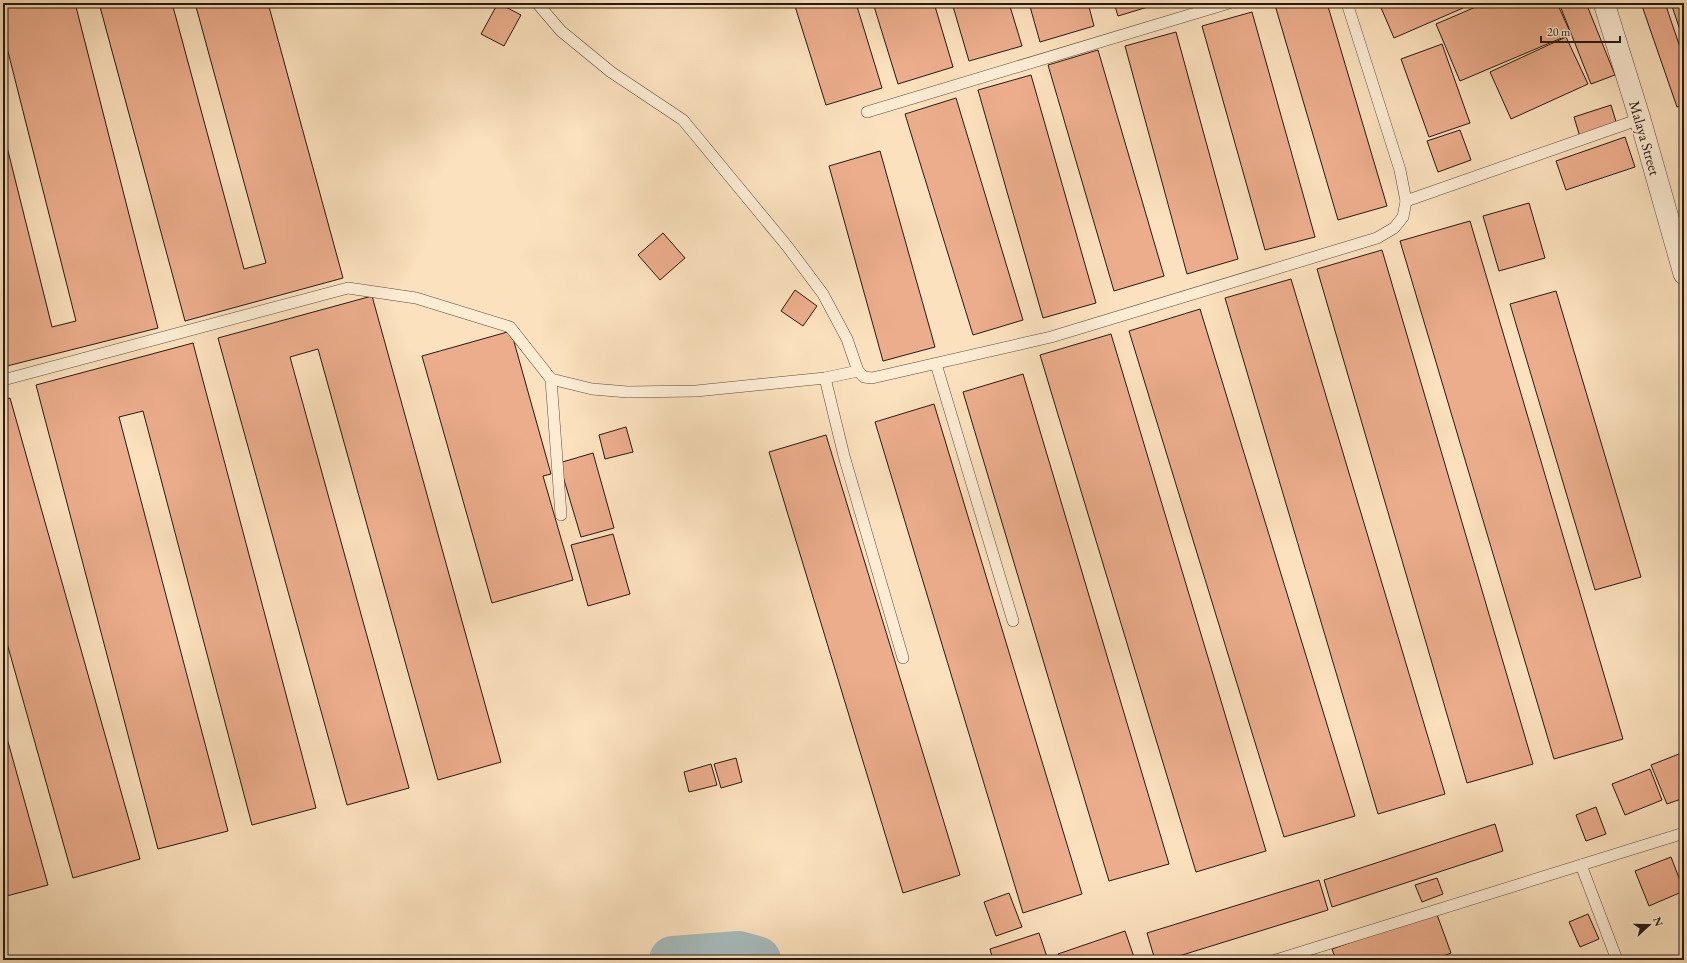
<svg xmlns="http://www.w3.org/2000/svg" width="1687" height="963" font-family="'EB Garamond',serif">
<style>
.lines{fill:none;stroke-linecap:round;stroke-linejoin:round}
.river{stroke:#a5babc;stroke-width:48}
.building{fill:#ecad8c;stroke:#271910}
.lane-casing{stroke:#5c4b3b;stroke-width:12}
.street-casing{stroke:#5c4b3b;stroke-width:22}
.lane{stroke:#fcecd4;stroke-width:11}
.street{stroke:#fcecd4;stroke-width:21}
.labels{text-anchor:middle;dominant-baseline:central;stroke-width:3;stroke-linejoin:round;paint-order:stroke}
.street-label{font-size:15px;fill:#271910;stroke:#fcecd4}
</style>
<rect width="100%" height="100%" fill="#fbe1bd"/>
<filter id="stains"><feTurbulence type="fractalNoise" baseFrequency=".005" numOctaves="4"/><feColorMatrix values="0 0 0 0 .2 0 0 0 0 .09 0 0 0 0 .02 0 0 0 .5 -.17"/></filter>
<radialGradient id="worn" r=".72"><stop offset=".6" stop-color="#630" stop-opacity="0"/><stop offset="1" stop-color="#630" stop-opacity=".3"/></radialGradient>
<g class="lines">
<polyline class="river" points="673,960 739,955 757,960"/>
</g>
<g class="building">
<polygon points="3,3 75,3 158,328 3,367 3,131 52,327 76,321 3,32"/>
<polygon points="99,3 172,3 244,269 266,263 195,3 268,3 343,278 185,321"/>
<polygon points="498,3 521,15 504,46 481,34"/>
<polygon points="794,3 856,3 882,88 826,105"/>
<polygon points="873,3 934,3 953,67 898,84"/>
<polygon points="952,3 1009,3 1022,46 969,61"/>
<polygon points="1029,3 1088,3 1094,26 1040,42"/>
<polygon points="1114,3 1161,3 1118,16"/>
<polygon points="1282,3 1327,3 1387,206 1338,220 1275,5"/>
<polygon points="1379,3 1461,3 1463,8 1394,38"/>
<polygon points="1485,3 1557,3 1571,34 1460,81 1436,24"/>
<polygon points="1559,3 1586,3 1615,75 1591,84"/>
<polygon points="1641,3 1665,3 1684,59 1684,105 1677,107"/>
<polygon points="1671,3 1684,3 1684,42"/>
<polygon points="1252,12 1315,237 1265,250 1202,26"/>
<polygon points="1176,32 1238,259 1187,274 1125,46"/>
<polygon points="1566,37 1588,84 1511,119 1490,72"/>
<polygon points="1442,44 1470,123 1429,137 1401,59"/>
<polygon points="1098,50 1164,276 1114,291 1048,65"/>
<polygon points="1031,75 1096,303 1043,318 978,90"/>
<polygon points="956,98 1023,320 973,335 905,114"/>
<polygon points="1611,105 1617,125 1580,137 1574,117"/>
<polygon points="1460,130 1471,160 1438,172 1427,141"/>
<polygon points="1625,137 1635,167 1566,190 1556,161"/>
<polygon points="880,151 935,347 883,361 829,166"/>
<polygon points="1529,203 1545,258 1499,271 1483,216"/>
<polygon points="1470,221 1623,739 1554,759 1400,241"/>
<polygon points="663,233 685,258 660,280 638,255"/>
<polygon points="1382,250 1533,764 1467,783 1317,269"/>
<polygon points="1291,279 1445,794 1378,814 1225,298"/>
<polygon points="795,290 817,306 803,326 781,311"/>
<polygon points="1556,291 1641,577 1595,590 1510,304"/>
<polygon points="372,296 501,762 438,780 318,349 290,357 409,788 347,805 218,338"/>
<polygon points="1200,309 1355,816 1284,837 1129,331"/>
<polygon points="511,331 551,474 543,476 573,580 492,603 422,356"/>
<polygon points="1111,334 1266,851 1196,872 1040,355"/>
<polygon points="193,343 316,808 252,825 143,411 119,417 228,831 158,849 36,385"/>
<polygon points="1023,374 1169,864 1109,881 963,392"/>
<polygon points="10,398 140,859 73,878 3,629 3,400"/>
<polygon points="934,404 1082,894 1023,913 875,422"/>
<polygon points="626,427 633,452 605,459 599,435"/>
<polygon points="826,435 960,875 903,893 769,452"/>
<polygon points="593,453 614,528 581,537 559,463"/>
<polygon points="613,534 630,594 588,606 571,545"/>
<polygon points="3,724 48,885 3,897"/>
<polygon points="1684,752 1684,798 1667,804 1651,765"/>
<polygon points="736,758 742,782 721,788 714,764"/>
<polygon points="711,764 717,785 689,792 684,772"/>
<polygon points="1650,769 1662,800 1625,815 1612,784"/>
<polygon points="1596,807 1606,834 1586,841 1576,815"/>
<polygon points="1495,824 1503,851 1332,907 1324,880"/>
<polygon points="1671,857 1684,891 1649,906 1635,871"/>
<polygon points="1437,878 1443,894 1422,902 1415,885"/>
<polygon points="1319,880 1328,910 1166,960 1155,960 1147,933"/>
<polygon points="1009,893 1022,927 996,936 984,902"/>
<polygon points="1436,912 1451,953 1433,960 1336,960 1332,949"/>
<polygon points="1588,914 1599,939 1580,947 1569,922"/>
<polygon points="1125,931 1135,960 1060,960 1058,954"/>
<polygon points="1039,933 1048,960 993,960 990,949"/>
</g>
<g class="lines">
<defs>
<g id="lane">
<polyline points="537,3 561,31 611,72 683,120 787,246 823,294 847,339 858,371 864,377 872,378 1051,337 1377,238 1394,228 1403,217 1406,201 1400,170 1347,3"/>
<polyline points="867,112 1229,3"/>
<polyline points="1406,201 1640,119"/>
<polyline points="936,364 1013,621"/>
<polyline points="825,378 844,456 903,658"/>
<polyline points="551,379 561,515"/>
<polyline points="3,380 348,288 416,298 510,327 551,379 592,389 628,392 696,391 825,378 858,371"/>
<polyline points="1581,865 1617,960"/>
<polyline points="1276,960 1684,833"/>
</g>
<polyline id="street" points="1604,3 1640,119 1684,274"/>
</defs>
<use href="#lane" class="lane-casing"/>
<use href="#street" class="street-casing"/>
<use href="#lane" class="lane"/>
<use href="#street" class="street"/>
</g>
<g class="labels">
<g class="street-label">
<text transform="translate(1645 138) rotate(74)">Malaya Street</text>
</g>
</g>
<rect width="1687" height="963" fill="none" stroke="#fbe1bd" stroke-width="16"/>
<rect x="4" y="4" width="1679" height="955" fill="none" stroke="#271910" stroke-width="2"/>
<rect x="8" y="8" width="1671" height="947" fill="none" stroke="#271910"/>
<g transform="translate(1649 925) rotate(69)" stroke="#fcecd4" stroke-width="3" paint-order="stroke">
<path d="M0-3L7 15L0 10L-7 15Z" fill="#271910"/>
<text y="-6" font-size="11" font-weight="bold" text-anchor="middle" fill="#271910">N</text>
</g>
<path d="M1541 36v6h79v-6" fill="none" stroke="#271910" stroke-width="2"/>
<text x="1547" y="36" font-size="12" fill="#271910" stroke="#fcecd4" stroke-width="3" paint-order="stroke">20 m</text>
<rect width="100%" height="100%" filter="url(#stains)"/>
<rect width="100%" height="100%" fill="url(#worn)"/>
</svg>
